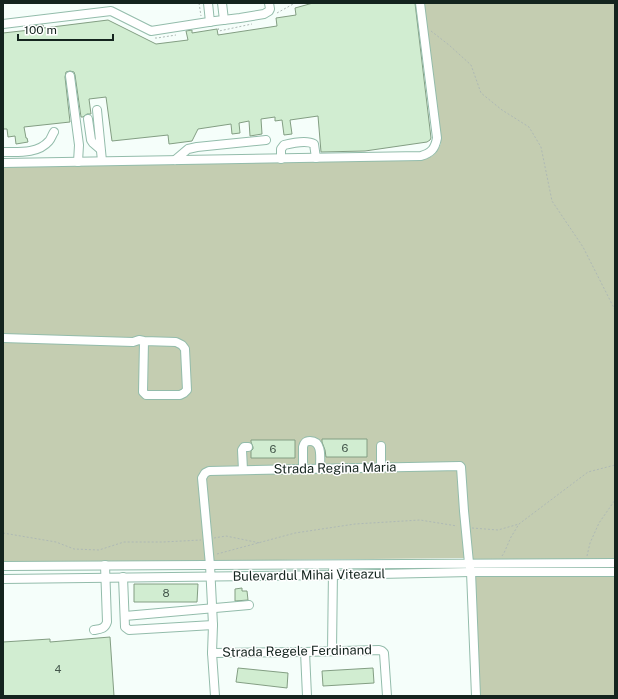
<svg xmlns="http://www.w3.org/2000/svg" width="618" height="699" font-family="'Public Sans',sans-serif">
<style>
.green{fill:#c4cdb1}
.building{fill:#d1edd1;stroke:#839e83}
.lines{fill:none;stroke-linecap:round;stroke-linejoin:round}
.minor-casing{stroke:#93bcab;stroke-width:10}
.path{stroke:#aeb9b5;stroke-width:1;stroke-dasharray:2 2;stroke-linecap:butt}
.minor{stroke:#fff;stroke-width:8}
.labels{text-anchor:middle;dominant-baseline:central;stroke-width:3;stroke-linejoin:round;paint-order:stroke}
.number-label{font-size:11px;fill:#43564b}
.street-label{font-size:13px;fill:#14241e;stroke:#fff}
</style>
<rect width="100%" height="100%" fill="#f5fefa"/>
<path class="green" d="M424 3H615V696H473L466 558 187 561 3 562V167L154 163 420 160C432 158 437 154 441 143Z"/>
<g class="building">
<polygon points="313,3 415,3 431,138 430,140 427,142 365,151 321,152 318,116 290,120 292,134 284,135 282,120 275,121 275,117 261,119 262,134 250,136 249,121 239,123 240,133 232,134 231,124 198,129 192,141 169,144 168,135 112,141 106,97 89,99 91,114 87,114 83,117 81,117 75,75 74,72 70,71 66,72 65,77 70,122 24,127 26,138 27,138 28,142 16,144 15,136 8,137 7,129 3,129 3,33 30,30 30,26 43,25 44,28 108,20 156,44 188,40 186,31 192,30 192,33 217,29 218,35 277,26 276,18 296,15 295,8"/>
<polygon points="322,439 367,439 367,457 326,457 325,450 322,442"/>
<polygon points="251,440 295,440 295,458 251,458 251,451 253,449 253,447 251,442"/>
<polygon points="134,584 198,584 197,602 134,602"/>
<polygon points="242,588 242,591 247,591 248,600 235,601 235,589"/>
<polygon points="110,637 114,696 3,696 3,642 50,639 50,642"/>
<polygon points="238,668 288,673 287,688 236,682"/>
<polygon points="373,668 374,683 323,686 322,671"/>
</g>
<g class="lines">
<defs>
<g id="minor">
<polyline points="208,3 210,22"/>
<polyline points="222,3 224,20"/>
<polyline points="3,24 111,11 151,31 215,21 240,18 264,14 269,11 270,9 269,3"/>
<polyline points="70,76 79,145 78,162"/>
<polyline points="97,110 102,161"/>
<polyline points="88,119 91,140 93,143 100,149"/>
<path d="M3 152C18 152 38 154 49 141 51 139 52 135 54 132"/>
<path d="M281 159V149L284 145C292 143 307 140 314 144L316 158"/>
<polyline points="175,160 188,149 197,147 266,140"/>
<path d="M3 163 421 156C431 153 435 149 437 138L420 3"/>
<polyline points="3,338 133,342 139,340 144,341 176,342 182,345 185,349 187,390 184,393 180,395 146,395 143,392 144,341"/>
<polyline points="381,446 381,468"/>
<path d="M303 469V447C304 443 305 441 310 441 323 441 320 459 320 469"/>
<polyline points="243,470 242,450 244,447 248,447"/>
<polyline points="3,566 615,563"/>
<polyline points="123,577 125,627 129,630 213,625"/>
<polyline points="3,579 333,575 471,572 615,572"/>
<polyline points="125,616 249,605"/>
<path d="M94 630C100 629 105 629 107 622L105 565"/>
<polyline points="332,651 333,570"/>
<polyline points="305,652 307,696"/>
<polyline points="212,653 305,652 379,650 382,651 384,653 387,696"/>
<polyline points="215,696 212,653 213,625 210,565 202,478 205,473 209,471 460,466 461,467 464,511 469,563 471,572 476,696"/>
</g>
</defs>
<use href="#minor" class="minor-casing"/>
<g class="path">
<polyline points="199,3 201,16"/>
<polyline points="308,3 308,4"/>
<polyline points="277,13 295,3"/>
<polyline points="218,28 219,31 252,24"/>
<polyline points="431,31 449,45 471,65 481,93 502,110 529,127 541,147 552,201 583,247 615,310"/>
<polyline points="155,38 157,38 176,35"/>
<polyline points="472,528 498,530 519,524"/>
<polyline points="3,533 56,542 74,549 99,550 124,542 163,542 201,540"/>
<polyline points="214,538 226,536 260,543"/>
<polyline points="217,554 295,533 355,524 420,520 457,526"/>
<polyline points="502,556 504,553 511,537 519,524 588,472 615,465"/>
<polyline points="587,556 590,543 599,523 615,500"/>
</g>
<use href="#minor" class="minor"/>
</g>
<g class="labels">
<g class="number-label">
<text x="345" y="448">6</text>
<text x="273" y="449">6</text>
<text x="166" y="593">8</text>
<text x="58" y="669">4</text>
</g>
<g class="street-label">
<text transform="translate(335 468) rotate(-1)">Strada Regina Maria</text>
<text transform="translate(309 575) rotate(-1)">Bulevardul Mihai Viteazul</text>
<text transform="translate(297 651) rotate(-1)">Strada Regele Ferdinand</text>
</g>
</g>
<rect width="618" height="699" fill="none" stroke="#14241e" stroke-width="8"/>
<path d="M18 34v6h95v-6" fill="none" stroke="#14241e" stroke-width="2"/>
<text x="24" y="34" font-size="12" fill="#14241e" stroke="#ffffff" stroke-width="3" paint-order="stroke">100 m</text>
</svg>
